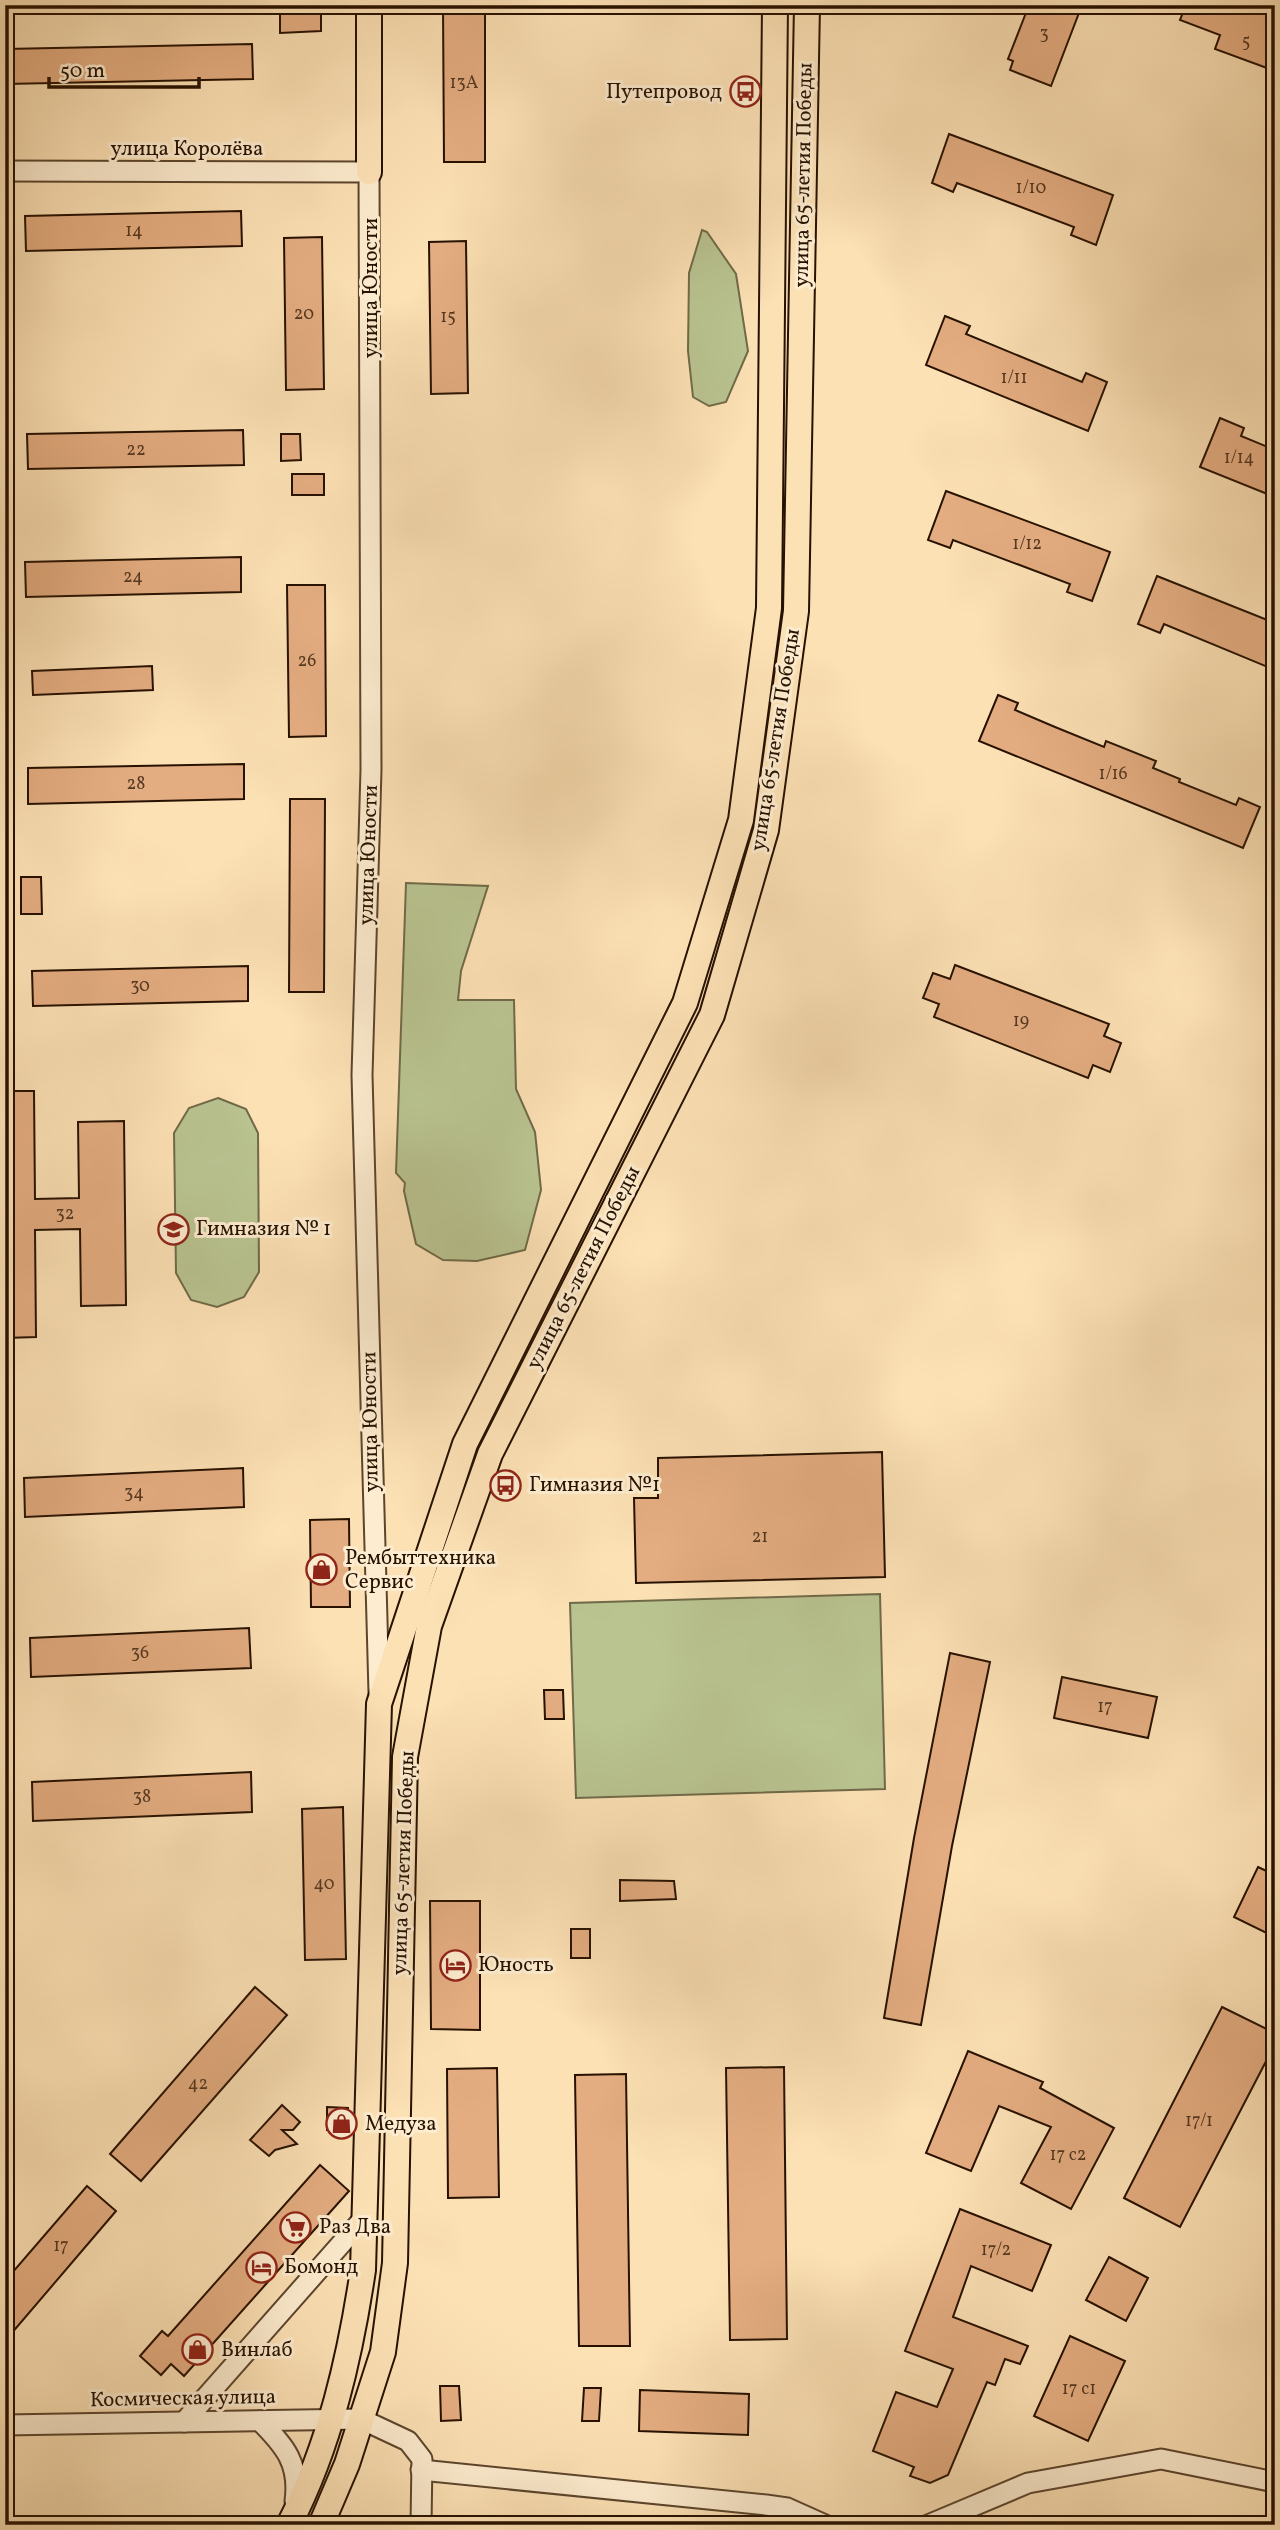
<svg xmlns="http://www.w3.org/2000/svg" width="1280" height="2530" font-family="Vollkorn,serif">
<style>
.green{fill:#b9c491;stroke:#706a48;stroke-width:2}
.building{fill:#e4ad81;stroke:#271100;stroke-width:2}
.lines{fill:none;stroke-linecap:round;stroke-linejoin:round}
.minor-casing{stroke:#5c452d;stroke-width:23}
.major-casing{stroke:#271100;stroke-width:28}
.minor{stroke:#fdeccf;stroke-width:19}
.major{stroke:#fce1b5;stroke-width:24}
.labels{text-anchor:middle;dominant-baseline:central;stroke-width:6;stroke-linejoin:round;paint-order:stroke}
.number-label{font-size:18px;fill:#563820}
.poi-label{font-size:21px;fill:#271100;stroke:#fdeccf;text-anchor:start}
.street-label{font-size:21px;fill:#271100;stroke:#fdeccf}
</style>
<rect width="100%" height="100%" fill="#fce1b5"/>
<filter id="stains"><feTurbulence type="fractalNoise" baseFrequency=".00286" numOctaves="4"/><feColorMatrix values="0 0 0 0 .2 0 0 0 0 .09 0 0 0 0 .02 0 0 0 .5 -.17"/></filter>
<radialGradient id="worn" r=".72"><stop offset=".6" stop-color="#630" stop-opacity="0"/><stop offset="1" stop-color="#630" stop-opacity=".3"/></radialGradient>
<g class="green">
<polygon points="702,230 707,232 736,274 748,351 726,402 709,406 693,397 688,351 689,273"/>
<polygon points="406,883 488,886 461,971 458,1000 514,1000 516,1089 535,1132 541,1190 525,1250 477,1261 443,1260 416,1244 404,1191 405,1183 396,1173"/>
<polygon points="218,1098 246,1109 258,1133 259,1272 244,1297 217,1307 191,1300 176,1273 174,1133 189,1108"/>
<polygon points="880,1594 885,1789 576,1798 570,1603"/>
</g>
<g class="building">
<polygon points="280,5 321,5 321,31 280,33"/>
<polygon points="443,5 485,5 485,162 444,162"/>
<polygon points="1029,5 1082,5 1051,86 1010,70 1013,61 1008,59"/>
<polygon points="1186,5 1275,5 1275,71 1215,49 1220,35 1180,20"/>
<polygon points="252,44 253,79 5,84 5,49"/>
<polygon points="949,134 1113,195 1096,245 1071,235 1074,227 957,183 953,192 932,183"/>
<polygon points="241,211 242,246 26,251 25,216"/>
<polygon points="322,237 324,389 286,390 284,238"/>
<polygon points="466,241 468,393 431,394 429,242"/>
<polygon points="945,316 970,326 966,334 1082,382 1086,373 1107,382 1088,431 926,365"/>
<polygon points="1220,418 1244,428 1241,436 1275,450 1275,497 1200,467"/>
<polygon points="243,430 244,465 28,469 27,434"/>
<polygon points="281,434 300,434 301,460 281,461"/>
<rect x="292" y="474" width="32" height="21"/>
<polygon points="946,491 1110,552 1092,601 1067,592 1070,584 953,540 950,548 928,540"/>
<polygon points="241,557 241,592 26,597 25,562"/>
<polygon points="1157,576 1275,623 1275,670 1164,624 1160,633 1138,624"/>
<polygon points="287,585 325,585 326,736 289,737"/>
<polygon points="152,666 153,690 33,695 32,671"/>
<polygon points="998,695 1018,703 1015,710 1055,727 1104,747 1106,741 1156,761 1153,768 1180,779 1179,782 1236,805 1239,798 1260,807 1243,848 979,741"/>
<polygon points="244,764 244,799 28,804 28,768"/>
<polygon points="290,799 325,799 324,992 289,992"/>
<polygon points="21,877 41,877 42,914 21,914"/>
<polygon points="955,965 1109,1024 1104,1036 1121,1043 1110,1072 1093,1065 1088,1078 934,1017 939,1004 923,998 933,973 950,979"/>
<polygon points="248,966 248,1001 33,1006 32,971"/>
<polygon points="5,1091 34,1091 35,1199 79,1198 78,1122 124,1121 126,1305 81,1306 80,1229 35,1230 36,1337 5,1338"/>
<polygon points="882,1452 885,1577 636,1583 634,1498 658,1498 658,1458"/>
<polygon points="243,1468 244,1507 25,1517 24,1478"/>
<polygon points="349,1519 350,1607 311,1607 310,1520"/>
<polygon points="249,1628 251,1668 31,1677 30,1638"/>
<polygon points="950,1653 990,1662 952,1846 921,2025 884,2018 914,1838"/>
<polygon points="1062,1677 1157,1697 1148,1738 1054,1718"/>
<polygon points="544,1690 563,1690 564,1719 545,1719"/>
<polygon points="251,1772 252,1812 33,1821 32,1782"/>
<polygon points="343,1807 346,1959 305,1960 302,1809"/>
<polygon points="1258,1867 1275,1875 1275,1937 1234,1917"/>
<polygon points="620,1880 674,1881 676,1899 620,1901"/>
<polygon points="430,1901 480,1901 480,2030 431,2029"/>
<rect x="571" y="1929" width="19" height="29"/>
<polygon points="255,1987 287,2015 141,2181 110,2154"/>
<polygon points="1222,2007 1275,2033 1275,2044 1180,2227 1124,2198"/>
<polygon points="968,2051 1043,2082 1040,2088 1114,2128 1071,2209 1021,2183 1051,2127 999,2106 971,2171 926,2153"/>
<polygon points="784,2067 787,2339 730,2340 726,2068"/>
<polygon points="497,2068 499,2197 448,2198 447,2069"/>
<polygon points="626,2074 630,2346 579,2346 575,2075"/>
<polygon points="282,2105 300,2122 293,2130 282,2130 297,2144 275,2150 269,2156 250,2140"/>
<polygon points="327,2107 348,2108 347,2131 327,2130"/>
<polygon points="320,2165 349,2191 184,2376 171,2364 161,2375 140,2356 162,2331 168,2336"/>
<polygon points="87,2186 116,2211 5,2341 5,2281"/>
<polygon points="960,2209 1051,2245 1032,2291 971,2266 953,2317 1028,2346 1020,2364 1005,2359 995,2385 987,2382 948,2475 930,2483 910,2476 914,2467 873,2451 896,2392 937,2407 953,2369 905,2351"/>
<polygon points="1109,2257 1148,2278 1126,2321 1086,2300"/>
<polygon points="1070,2336 1125,2361 1088,2441 1034,2416"/>
<polygon points="440,2386 459,2386 461,2420 441,2421"/>
<polygon points="584,2388 601,2388 599,2421 582,2421"/>
<polygon points="640,2390 749,2394 748,2435 639,2431"/>
</g>
<g class="lines">
<defs>
<g id="minor">
<polyline points="5,171 369,172 371,770 362,1075 379,1693"/>
<path d="M260 2421C285 2446 300 2464 295 2501"/>
<polyline points="184,2422 364,2218"/>
<polyline points="5,2425 361,2419 408,2441 422,2459 421,2525"/>
<polyline points="421,2470 766,2505 787,2508 825,2525"/>
<polyline points="928,2525 1028,2483 1161,2459 1275,2482"/>
</g>
<g id="major">
<polyline points="369,5 369,172"/>
<path d="M289 2525C330 2445 350 2357 363 2270L379 1704 465 1444 685 1003 741 820 769 608 775 5"/>
<polyline points="321,2525 347,2464 383,2352 395,2263 405,1757 429,1626 490,1454 712,1015 766,830 796,611 807,5"/>
</g>
</defs>
<use href="#minor" class="minor-casing"/>
<use href="#major" class="major-casing"/>
<use href="#minor" class="minor"/>
<use href="#major" class="major"/>
</g>
<defs>
<symbol id="bus-ring" viewBox="-11 -11 22 22"><circle r="9.5" fill="#fdeccf" stroke="#8f2418" stroke-width="1.5"/><path d="M-5-6H5V4H4V6H2V4H-2V6H-4V4H-5ZM-3.5-4V0h7V-4ZM-3.5 1.2v1.5H-2V1.2ZM2 1.2v1.5H3.5V1.2Z" fill="#8f2418"/></symbol>
<symbol id="school-ring" viewBox="-11 -11 22 22"><circle r="9.5" fill="#fdeccf" stroke="#8f2418" stroke-width="1.5"/><path d="M0-5L7-2L0 1L-7-2ZM-4 1L0 2.5L4 1V4Q0 6-4 4Z" fill="#8f2418"/></symbol>
<symbol id="shop-ring" viewBox="-11 -11 22 22"><circle r="9.5" fill="#fdeccf" stroke="#8f2418" stroke-width="1.5"/><path d="M-5-2.5h2.3a2.7 3.5 0 0 1 5.4 0H5L5.5 6h-11ZM-1.5-2.5h3a1.5 2.3 0 0 0-3 0Z" fill="#8f2418"/></symbol>
<symbol id="hotel-ring" viewBox="-11 -11 22 22"><circle r="9.5" fill="#fdeccf" stroke="#8f2418" stroke-width="1.5"/><path d="M-6-4.5h1.5V1H6V5H4.5V3h-9V5H-6ZM-4 0a1.8 1.8 0 1 1 3.6 0ZM.5 0V-2.5h3Q6-2.5 6 0Z" fill="#8f2418"/></symbol>
<symbol id="supermarket-ring" viewBox="-11 -11 22 22"><circle r="9.5" fill="#fdeccf" stroke="#8f2418" stroke-width="1.5"/><path d="M-6-5.5h2.5l.6 2H6L4.5 2H-2.5L-4.4-4H-6ZM-1.5 3.2a1.3 1.3 0 1 0 .1 0ZM3 3.2a1.3 1.3 0 1 0 .1 0Z" fill="#8f2418"/></symbol>
</defs>
<g fill-rule="evenodd">
<use href="#bus-ring" x="728" y="74" width="35" height="35"/>
<use href="#school-ring" x="156" y="1212" width="35" height="35"/>
<use href="#bus-ring" x="488" y="1468" width="35" height="35"/>
<use href="#shop-ring" x="304" y="1552" width="35" height="35"/>
<use href="#hotel-ring" x="438" y="1948" width="35" height="35"/>
<use href="#shop-ring" x="324" y="2106" width="35" height="35"/>
<use href="#supermarket-ring" x="278" y="2210" width="35" height="35"/>
<use href="#hotel-ring" x="244" y="2250" width="35" height="35"/>
<use href="#shop-ring" x="180" y="2332" width="35" height="35"/>
</g>
<g class="labels">
<g class="number-label">
<text x="1044" y="34">3</text>
<text x="1246" y="42">5</text>
<text x="464" y="83">13А</text>
<text x="1031" y="188">1/10</text>
<text x="134" y="231">14</text>
<text x="304" y="314">20</text>
<text x="448" y="317">15</text>
<text x="1014" y="378">1/11</text>
<text x="136" y="450">22</text>
<text x="1239" y="458">1/14</text>
<text x="1027" y="544">1/12</text>
<text x="133" y="577">24</text>
<text x="307" y="661">26</text>
<text x="1113" y="774">1/16</text>
<text x="136" y="784">28</text>
<text x="140" y="986">30</text>
<text x="1021" y="1021">19</text>
<text x="65" y="1214">32</text>
<text x="134" y="1493">34</text>
<text x="760" y="1537">21</text>
<text x="140" y="1653">36</text>
<text x="1105" y="1707">17</text>
<text x="142" y="1797">38</text>
<text x="324" y="1884">40</text>
<text x="198" y="2084">42</text>
<text x="1199" y="2121">17/1</text>
<text x="1068" y="2155">17 с2</text>
<text x="61" y="2246">17</text>
<text x="996" y="2250">17/2</text>
<text x="1079" y="2389">17 с1</text>
</g>
<g class="poi-label">
<text x="722" y="92" text-anchor="end">Путепровод</text>
<text x="196" y="1229">Гимназия № 1</text>
<text x="529" y="1485">Гимназия №1</text>
<text x="345" y="1558">Рембыттехника<tspan x="345" dy="24">Сервис</tspan></text>
<text x="478" y="1965">Юность</text>
<text x="365" y="2124">Медуза</text>
<text x="319" y="2227">Раз Два</text>
<text x="284" y="2267">Бомонд</text>
<text x="221" y="2350">Винлаб</text>
</g>
<g class="street-label">
<text x="187" y="149">улица Королёва</text>
<text transform="translate(804 175) rotate(-89)">улица 65-летия Победы</text>
<text transform="translate(371 288) rotate(-90)">улица Юности</text>
<text transform="translate(776 740) rotate(-81)">улица 65-летия Победы</text>
<text transform="translate(369 855) rotate(-88)">улица Юности</text>
<text transform="translate(584 1268) rotate(-63)">улица 65-летия Победы</text>
<text transform="translate(371 1422) rotate(-91)">улица Юности</text>
<text transform="translate(404 1863) rotate(-88)">улица 65-летия Победы</text>
<text transform="translate(183 2399) rotate(-1)">Космическая улица</text>
</g>
</g>
<rect width="1280" height="2530" fill="none" stroke="#fce1b5" stroke-width="28"/>
<rect x="7" y="7" width="1266" height="2516" fill="none" stroke="#271100" stroke-width="3.5"/>
<rect x="14" y="14" width="1252" height="2502" fill="none" stroke="#271100" stroke-width="2"/>
<path d="M49 77v10h150v-10" fill="none" stroke="#271100" stroke-width="3.5"/>
<text x="60" y="77" font-size="21" fill="#271100" stroke="#fdeccf" stroke-width="5" paint-order="stroke">50 m</text>
<rect width="100%" height="100%" filter="url(#stains)"/>
<rect width="100%" height="100%" fill="url(#worn)"/>
</svg>
